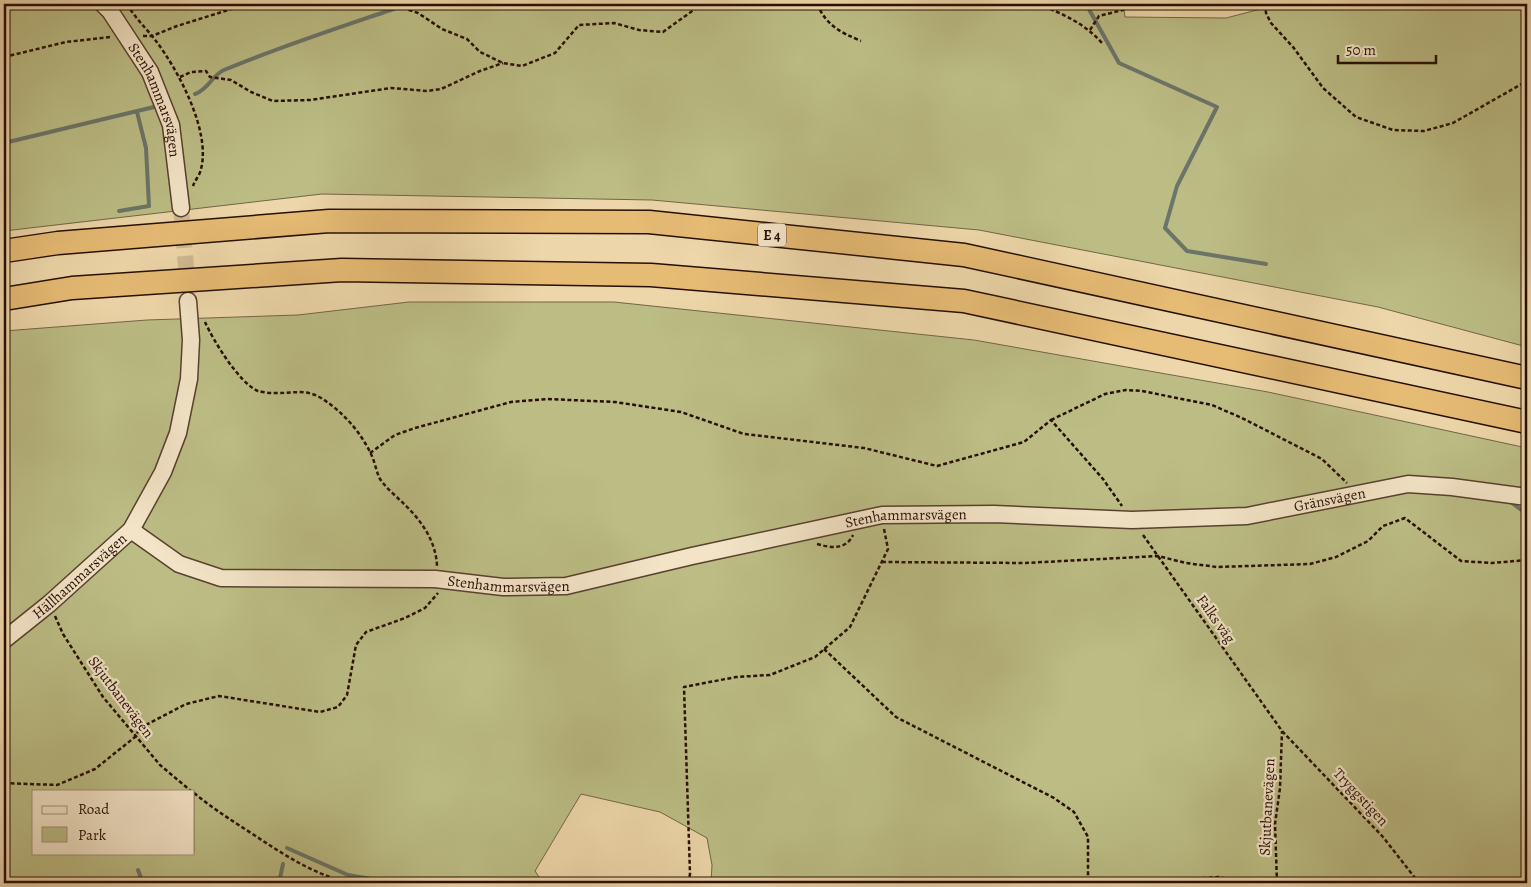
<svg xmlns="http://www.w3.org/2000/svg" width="1531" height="887" font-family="Alegreya,serif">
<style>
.green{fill:#bcbd85;stroke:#726645;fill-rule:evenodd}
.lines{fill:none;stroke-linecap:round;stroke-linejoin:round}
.stream{stroke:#6b7569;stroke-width:4}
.minor-tunnel{stroke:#cfb890;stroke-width:16;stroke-dasharray:16 8;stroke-linecap:butt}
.minor-casing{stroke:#58412e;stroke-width:19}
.highway-casing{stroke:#270f05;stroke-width:25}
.path{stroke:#270f05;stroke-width:2.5;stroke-dasharray:4 2.5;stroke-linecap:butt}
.minor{stroke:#f3e4c7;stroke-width:16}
.highway{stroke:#e6bb74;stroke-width:22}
.labels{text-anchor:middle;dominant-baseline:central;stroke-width:4.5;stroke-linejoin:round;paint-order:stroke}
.shield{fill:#f3e4c7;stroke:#644f3f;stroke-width:1}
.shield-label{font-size:14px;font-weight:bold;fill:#270f05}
.street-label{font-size:15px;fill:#270f05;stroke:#f3e4c7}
</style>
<rect width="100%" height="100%" fill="#edd6a9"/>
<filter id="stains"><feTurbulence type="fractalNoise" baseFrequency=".004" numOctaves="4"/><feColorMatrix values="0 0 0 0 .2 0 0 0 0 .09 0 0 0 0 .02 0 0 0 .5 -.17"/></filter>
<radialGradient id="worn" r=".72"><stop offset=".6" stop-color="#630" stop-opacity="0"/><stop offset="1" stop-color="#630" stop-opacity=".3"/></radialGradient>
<g class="green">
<polygon points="4,4 1123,4 1125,17 1226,18 1280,4 1527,4 1527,347 1378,307 979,230 652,200 322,194 4,231"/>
<path d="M409 302H614L974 340 1268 392 1527 448V883H711L712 865 707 838 660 812 581 794 535 871 543 883H4V331L147 320 298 315ZM34 791H194V853H34Z"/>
</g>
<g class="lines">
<g class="stream">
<polyline points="1086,4 1119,63 1217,107 1177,186 1165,228 1187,251 1266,264"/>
<path d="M195 94C209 89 212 75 224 70 284 45 347 25 408 4"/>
<polyline points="4,143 154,107"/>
<polyline points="119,211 149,206 146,148 137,112"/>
<polyline points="1512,503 1527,514"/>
<polyline points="287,848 348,875 394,883"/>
<polyline points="138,870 143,883"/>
<polyline points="279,883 283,864"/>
</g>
<polyline class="minor-tunnel" points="181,208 188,291"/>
<defs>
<g id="minor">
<path id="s1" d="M103 4 110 11 150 72 171 125 181 208"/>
<path id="s2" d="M131 530 179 564 221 578 435 579 503 587 566 586 692 556 882 515 994 514 1132 520 1247 516 1408 484 1452 487 1527 497"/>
<path id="s3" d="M4 640 49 604 131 530 163 472 178 433 189 379 191 340 188 301"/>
</g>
<g id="highway">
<polyline points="4,251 58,243 329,221 649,222 964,255 1527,378"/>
<polyline points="4,299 72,288 342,270 651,275 964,301 1527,422"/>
</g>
</defs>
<use href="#minor" class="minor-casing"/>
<use href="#highway" class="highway-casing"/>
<g class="path">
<path d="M127 4C135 18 146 28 156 41 178 70 211 131 201 169 200 175 195 180 193 186"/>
<polyline points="397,4 406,9 418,13 442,29 467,39 480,52 503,63 522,66 555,53 579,25 614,23 639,30 663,32 695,9 723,4"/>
<path d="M817 4C827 26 840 32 861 41"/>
<path d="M1038 4C1063 14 1084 23 1102 43"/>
<polyline points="1265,4 1266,13 1271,23 1293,47 1323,88 1356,117 1393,130 1424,131 1453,123 1527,81"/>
<polyline points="1090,30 1099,16 1146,4"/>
<polyline points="143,36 152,36 177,26 241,6 273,8 279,4"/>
<polyline points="4,57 66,42 110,37"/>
<polyline points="180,77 191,72 206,71 210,77 231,80 251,92 273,101 310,100 391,88 427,91 441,89 480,71 503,63"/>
<path d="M205 322C213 340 239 383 258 391 262 392 268 393 273 393 290 394 305 388 321 398 342 411 360 431 371 454 375 462 376 471 380 479 386 488 396 496 404 504 421 520 436 541 437 566"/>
<polyline points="1051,420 1105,394 1126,390 1142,391 1212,405 1242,418 1322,459 1347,483"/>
<polyline points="370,453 395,435 415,428 511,402 547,399 615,402 681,412 744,434 864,448 937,466 1024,442 1051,420 1103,479 1122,506"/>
<polyline points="1143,535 1282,731 1383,837 1419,883"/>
<path d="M817 544C831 548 846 550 853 535"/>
<polyline points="882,562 1025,563 1158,556 1186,563 1217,567 1310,564 1336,557 1368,541 1383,526 1405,518 1461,561 1492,563 1527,560"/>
<polyline points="55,616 63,634 103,697 160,765 191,791"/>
<polyline points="824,649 896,717 1054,798 1074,812 1088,837 1088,883"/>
<polyline points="4,783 57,785 95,769 135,737 140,728 186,704 219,696 320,712 338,707 347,695 356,645 366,632 405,618 425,608 438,593"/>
<path d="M194 793C212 808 231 820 251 833 283 854 312 874 350 883"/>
<polyline points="688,883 690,874 684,687 736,677 770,675 815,657 850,627 888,549 884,529"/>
<polyline points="1177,883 1190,879 1221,877 1232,883"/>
<polyline points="1277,883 1275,824 1280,788 1282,731"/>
</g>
<use href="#minor" class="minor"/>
<use href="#highway" class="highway"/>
</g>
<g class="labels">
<rect class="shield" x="758" y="223.5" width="28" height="23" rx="4"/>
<g class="shield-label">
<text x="772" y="235">E 4</text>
</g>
<g class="street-label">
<text stroke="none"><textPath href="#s1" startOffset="111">Stenhammarsvägen</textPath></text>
<text stroke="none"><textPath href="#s2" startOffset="1222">Gränsvägen</textPath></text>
<text stroke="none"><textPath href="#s2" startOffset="796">Stenhammarsvägen</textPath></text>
<text stroke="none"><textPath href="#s3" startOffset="99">Hällhammarsvägen</textPath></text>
<text stroke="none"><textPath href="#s2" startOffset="391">Stenhammarsvägen</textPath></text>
<text transform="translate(1216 619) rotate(55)">Falks väg</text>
<text transform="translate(121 697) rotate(53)">Skjutbanevägen</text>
<text transform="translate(1361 797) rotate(47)">Tryggstigen</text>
<text transform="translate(1267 807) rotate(-87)">Skjutbanevägen</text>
</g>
</g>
<rect width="1531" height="887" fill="none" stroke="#edd6a9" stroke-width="20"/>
<rect x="5" y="5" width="1521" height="877" fill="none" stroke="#270f05" stroke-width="2.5"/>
<rect x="10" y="10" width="1511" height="867" fill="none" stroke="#270f05"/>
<rect x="32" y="790" width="162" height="65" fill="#f3e4c7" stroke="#a18f79"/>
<rect x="42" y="806" width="25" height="8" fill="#f3e4c7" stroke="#a18f79"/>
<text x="78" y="814" font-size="15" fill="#270f05">Road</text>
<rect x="42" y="827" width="25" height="15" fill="#bcbd85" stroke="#a18f79"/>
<text x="78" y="840" font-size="15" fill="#270f05">Park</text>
<path d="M1338 55v8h98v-8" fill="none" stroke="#270f05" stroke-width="2.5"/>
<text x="1346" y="55" font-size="15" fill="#270f05" stroke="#f3e4c7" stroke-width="4" paint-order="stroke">50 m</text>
<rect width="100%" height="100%" filter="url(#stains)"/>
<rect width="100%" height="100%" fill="url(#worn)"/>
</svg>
